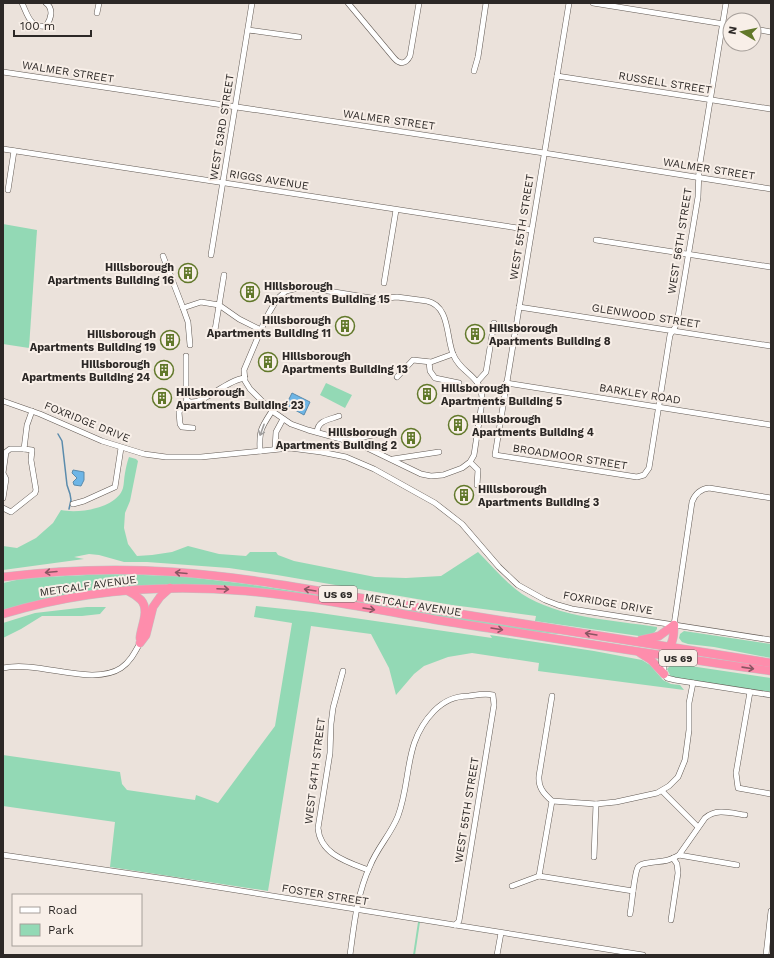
<svg xmlns="http://www.w3.org/2000/svg" width="774" height="958" font-family="'Work Sans',sans-serif">
<style>
.green{fill:#93d9b5}
.water{fill:#6db5e6;stroke:#5a8bac}
.lines{fill:none;stroke-linecap:round;stroke-linejoin:round}
.stream{stroke:#5a8bac;stroke-width:1.5}
.minor-casing{stroke:#615953;stroke-width:6}
.highway-casing{stroke:#c4c3c2;stroke-width:9}
.minor{stroke:#fff;stroke-width:5}
.highway{stroke:#fe8dac;stroke-width:8}
.oneway{stroke:#a09e9d}
.oneway2{stroke:#8a5562}
.labels{text-anchor:middle;dominant-baseline:central;stroke-width:4;stroke-linejoin:round;paint-order:stroke}
.shield{fill:#f8efe8;stroke:#696460;stroke-width:1}
.shield-label{font-size:10px;font-weight:bold;fill:#2c2826}
.street-label{font-size:11px;fill:#2c2826;stroke:#f8efe8}
.poi-label{font-size:11px;font-weight:bold;fill:#2c2826;stroke:#f8efe8;text-anchor:start}
</style>
<rect width="100%" height="100%" fill="#ebe2db"/>
<g class="green">
<polygon points="3,224 37,230 29,348 3,344"/>
<polygon points="326,383 352,395 345,408 320,395"/>
<path d="M129 457 136 459 138 461 130 501 125 513 124 528 128 544 137 556 152 555 172 552 188 546 219 554 246 556 250 552H276L278 555 294 561 375 577 406 578 441 576 478 552C492 566 505 582 522 594 559 618 613 620 657 627V629C653 636 646 636 639 636L535 621 536 616 452 605 277 575 229 568 147 562H124L99 555 89 554 74 557 84 559 3 570V546L17 548 36 538 53 523 61 510C79 514 117 508 123 488 124 484 124 478 125 473 126 468 127 462 129 457Z"/>
<polygon points="107,574 179,576 247,584 559,632 558,634 527,631 215,586 33,602 3,610 3,583 25,578"/>
<polygon points="256,606 313,612 492,638 490,635 594,651 642,660 650,665 663,680 671,684 680,685 684,690 538,671 539,663 472,653 448,657 424,666 414,674 396,695 389,668 371,634 311,626 268,891 110,867 115,822 3,806 3,755 120,772 122,784 127,790 195,800 196,795 218,803 275,726 292,623 254,617"/>
<polygon points="87,607 106,607 100,614 82,616 42,616 21,629 3,638 3,623 35,613"/>
<polygon points="684,631 771,644 771,658 714,647 688,644 682,642 679,638 680,634"/>
<polygon points="677,664 771,678 771,692 672,678 670,675 667,669 671,665"/>
<polygon points="418,922 420,922 415,955 413,955"/>
</g>
<g class="water">
<polygon points="292,393 310,402 304,415 286,405"/>
<polygon points="73,470 84,472 84,480 81,486 74,485 73,482 77,478 72,473"/>
</g>
<g class="lines">
<polyline class="stream" points="58,434 62,441 67,485 70,494 71,500 69,509"/>
<defs>
<g id="minor">
<path d="M22 3C28 16 30 28 46 26 51 19 54 9 46 3"/>
<path d="M348 3 394 58C400 65 406 64 410 56L419 3"/>
<polyline points="569,3 495,455 637,477 644,475 649,468 670,335 674,329 677,323 698,197 699,169 726,3"/>
<polyline points="593,3 730,25"/>
<polyline points="97,13 99,3"/>
<polyline points="754,29 771,32"/>
<polyline points="248,30 299,37"/>
<polyline points="474,71 478,57 486,3"/>
<polyline points="3,72 544,153 771,189"/>
<polyline points="557,76 771,109"/>
<polyline points="3,149 531,230"/>
<polyline points="8,190 14,151"/>
<polyline points="596,240 771,267"/>
<polyline points="211,255 252,3"/>
<polyline points="163,256 183,308 201,302 219,305 239,319 261,330"/>
<polyline points="384,283 396,210"/>
<path d="M298 288H310L377 299 397 297 427 301C450 306 446 337 453 354 461 375 483 374 482 402L474 455 470 462 462 468 443 475 431 476 421 474 359 444 308 430 291 424 272 411 250 389 245 381 244 370 266 318 277 299 286 291Z"/>
<polyline points="519,307 771,346"/>
<polyline points="183,308 188,322 190,345"/>
<polyline points="215,330 224,275"/>
<path d="M186 356V396L187 400 190 402C204 404 226 380 245 378"/>
<polyline points="429,362 430,371 435,378 459,383"/>
<polyline points="397,377 413,360 431,362 453,354"/>
<polyline points="477,382 486,372 494,323"/>
<polyline points="506,383 771,425"/>
<polyline points="187,400 179,412 180,424 182,427 193,428"/>
<polyline points="3,401 40,414 102,441 144,454 166,457 201,457 290,448 321,452 346,457 374,469 435,503 462,524 499,567 518,585 545,600 558,605 572,609 771,640"/>
<path d="M317 432C318 420 329 420 339 416"/>
<polyline points="349,440 387,432"/>
<polyline points="275,449 276,432 283,419"/>
<path d="M260 451C259 430 261 428 272 411"/>
<polyline points="393,459 439,452"/>
<polyline points="470,462 478,470 477,485"/>
<polyline points="3,498 6,479 3,473 6,452 10,449 24,449"/>
<polyline points="73,504 84,501 115,487 121,448"/>
<polyline points="3,508 11,512 35,493 36,490 31,460 32,450 24,449 27,425 32,411"/>
<path d="M674 625 692 502C695 494 700 489 709 488L771 498"/>
<polyline points="667,657 664,666 664,674 667,678 675,680 771,695"/>
<path d="M3 668C39 660 92 687 121 668 130 662 135 652 140 643"/>
<path d="M343 671 333 708 331 724 330 753 318 828C320 854 347 862 368 870"/>
<polyline points="750,692 736,773 738,788 771,794"/>
<polyline points="662,791 698,827"/>
<polyline points="552,801 596,804 616,802 657,793 669,786 678,777 685,760 689,730 689,703 693,683"/>
<polyline points="3,855 173,880 643,955"/>
<path d="M679 855 705 818C716 808 731 813 745 815"/>
<polyline points="594,857 596,804"/>
<path d="M539 876 552 801C543 793 538 787 539 776L552 696"/>
<polyline points="539,876 633,891"/>
<polyline points="512,886 539,876"/>
<path d="M630 914C632 904 634 874 638 867 639 866 642 864 643 864 657 860 665 864 679 855L737 865"/>
<polyline points="671,920 678,873 677,864 673,858"/>
<path d="M350 955C354 925 357 894 370 866 377 848 391 834 398 816 412 778 403 743 434 711 444 701 454 696 469 696 476 695 485 693 493 695L494 705 459 921 455 925"/>
<polyline points="497,955 501,933"/>
<polyline points="766,955 771,911"/>
</g>
<g id="highway">
<path d="M3 577C60 570 117 568 174 572 249 577 323 592 398 604 522 623 646 644 771 663"/>
<path d="M128 591C132 593 137 596 141 600 150 610 141 626 140 638"/>
<path d="M3 614C82 590 165 584 246 591 312 597 378 610 443 621 552 638 661 656 771 671"/>
<polyline points="641,640 659,636 674,625"/>
<polyline points="140,643 146,635 153,607 160,597 170,588"/>
<path d="M667 649C674 644 674 632 674 625"/>
<polyline points="640,653 651,660 664,674"/>
</g>
</defs>
<use href="#minor" class="minor-casing"/>
<use href="#highway" class="highway-casing"/>
<use href="#minor" class="minor"/>
<use href="#highway" class="highway"/>
</g>
<defs><path id="oneway-shaft" d="M-6 0H5M1.5-3L5.5 0L1.5 3" fill="none" stroke-width="1.6" stroke-linecap="round" stroke-linejoin="round"/></defs>
<use class="oneway" href="#oneway-shaft" transform="translate(262 430) rotate(110)"/>
<g class="oneway2">
<use href="#oneway-shaft" transform="translate(51 572) rotate(175)"/>
<use href="#oneway-shaft" transform="translate(181 573) rotate(-175)"/>
<use href="#oneway-shaft" transform="translate(223 589) rotate(3)"/>
<use href="#oneway-shaft" transform="translate(310 590) rotate(-171)"/>
<use href="#oneway-shaft" transform="translate(369 609) rotate(9)"/>
<use href="#oneway-shaft" transform="translate(497 629) rotate(9)"/>
<use href="#oneway-shaft" transform="translate(591 634) rotate(-171)"/>
<use href="#oneway-shaft" transform="translate(748 668) rotate(8)"/>
</g>
<defs>
<symbol id="building-ring" viewBox="-11 -11 22 22"><circle r="9.5" fill="#f8efe8" stroke="#61782a" stroke-width="1.5"/><path d="M-4-6H4V6H1V3H-1V6H-4ZM-2.5-4.3h1.7v1.8h-1.7ZM.8-4.3h1.7v1.8H.8ZM-2.5-1h1.7V.8h-1.7ZM.8-1h1.7V.8H.8Z" fill="#61782a"/></symbol>
</defs>
<g fill-rule="evenodd">
<use href="#building-ring" x="177" y="262" width="22" height="22"/>
<use href="#building-ring" x="239" y="281" width="22" height="22"/>
<use href="#building-ring" x="334" y="315" width="22" height="22"/>
<use href="#building-ring" x="464" y="323" width="22" height="22"/>
<use href="#building-ring" x="159" y="329" width="22" height="22"/>
<use href="#building-ring" x="257" y="351" width="22" height="22"/>
<use href="#building-ring" x="153" y="359" width="22" height="22"/>
<use href="#building-ring" x="416" y="383" width="22" height="22"/>
<use href="#building-ring" x="151" y="387" width="22" height="22"/>
<use href="#building-ring" x="447" y="414" width="22" height="22"/>
<use href="#building-ring" x="400" y="427" width="22" height="22"/>
<use href="#building-ring" x="453" y="484" width="22" height="22"/>
</g>
<g class="labels">
<g class="shield">
<rect x="319" y="586" width="38" height="16" rx="3"/>
<rect x="659" y="650" width="38" height="16" rx="3"/>
</g>
<g class="shield-label">
<text x="338" y="594">US 69</text>
<text x="678" y="658">US 69</text>
</g>
<g class="street-label">
<text transform="translate(68 72) rotate(9)">WALMER STREET</text>
<text transform="translate(665 83) rotate(9)">RUSSELL STREET</text>
<text transform="translate(389 120) rotate(8)">WALMER STREET</text>
<text transform="translate(222 127) rotate(-81)">WEST 53RD STREET</text>
<text transform="translate(709 169) rotate(9)">WALMER STREET</text>
<text transform="translate(269 180) rotate(9)">RIGGS AVENUE</text>
<text transform="translate(522 227) rotate(-81)">WEST 55TH STREET</text>
<text transform="translate(680 241) rotate(-81)">WEST 56TH STREET</text>
<text transform="translate(646 316) rotate(9)">GLENWOOD STREET</text>
<text transform="translate(640 394) rotate(9)">BARKLEY ROAD</text>
<text transform="translate(87 422) rotate(22)">FOXRIDGE DRIVE</text>
<text transform="translate(570 457) rotate(9)">BROADMOOR STREET</text>
<text transform="translate(88 586) rotate(-8)">METCALF AVENUE</text>
<text transform="translate(608 603) rotate(10)">FOXRIDGE DRIVE</text>
<text transform="translate(413 605) rotate(9)">METCALF AVENUE</text>
<text transform="translate(315 771) rotate(-83)">WEST 54TH STREET</text>
<text transform="translate(467 810) rotate(-81)">WEST 55TH STREET</text>
<text transform="translate(325 895) rotate(9)">FOSTER STREET</text>
</g>
<g class="poi-label">
<text x="174" y="267" text-anchor="end">Hillsborough<tspan x="174" dy="13">Apartments Building 16</tspan></text>
<text x="264" y="286">Hillsborough<tspan x="264" dy="13">Apartments Building 15</tspan></text>
<text x="331" y="320" text-anchor="end">Hillsborough<tspan x="331" dy="13">Apartments Building 11</tspan></text>
<text x="489" y="328">Hillsborough<tspan x="489" dy="13">Apartments Building 8</tspan></text>
<text x="156" y="334" text-anchor="end">Hillsborough<tspan x="156" dy="13">Apartments Building 19</tspan></text>
<text x="282" y="356">Hillsborough<tspan x="282" dy="13">Apartments Building 13</tspan></text>
<text x="150" y="364" text-anchor="end">Hillsborough<tspan x="150" dy="13">Apartments Building 24</tspan></text>
<text x="441" y="388">Hillsborough<tspan x="441" dy="13">Apartments Building 5</tspan></text>
<text x="176" y="392">Hillsborough<tspan x="176" dy="13">Apartments Building 23</tspan></text>
<text x="472" y="419">Hillsborough<tspan x="472" dy="13">Apartments Building 4</tspan></text>
<text x="397" y="432" text-anchor="end">Hillsborough<tspan x="397" dy="13">Apartments Building 2</tspan></text>
<text x="478" y="489">Hillsborough<tspan x="478" dy="13">Apartments Building 3</tspan></text>
</g>
</g>
<rect width="774" height="958" fill="none" stroke="#2c2826" stroke-width="8"/>
<rect x="12" y="894" width="130" height="52" fill="#f8efe8" stroke="#a69f9a"/>
<rect x="20" y="907" width="20" height="6" fill="#ffffff" stroke="#a69f9a"/>
<text x="48" y="914" font-size="12" fill="#2c2826">Road</text>
<rect x="20" y="924" width="20" height="12" fill="#93d9b5" stroke="#a69f9a"/>
<text x="48" y="934" font-size="12" fill="#2c2826">Park</text>
<g transform="translate(742 32) rotate(279)"><circle r="19" fill="#f8efe8" stroke="#a69f9a"/>
<path d="M0-3L7 15L0 10L-7 15Z" fill="#61782a"/>
<text y="-6" font-size="11" font-weight="bold" text-anchor="middle" fill="#2c2826">N</text>
</g>
<path d="M14 30v6h77v-6" fill="none" stroke="#2c2826" stroke-width="2"/>
<text x="20" y="30" font-size="12" fill="#2c2826" stroke="#f8efe8" stroke-width="3" paint-order="stroke">100 m</text>
</svg>
